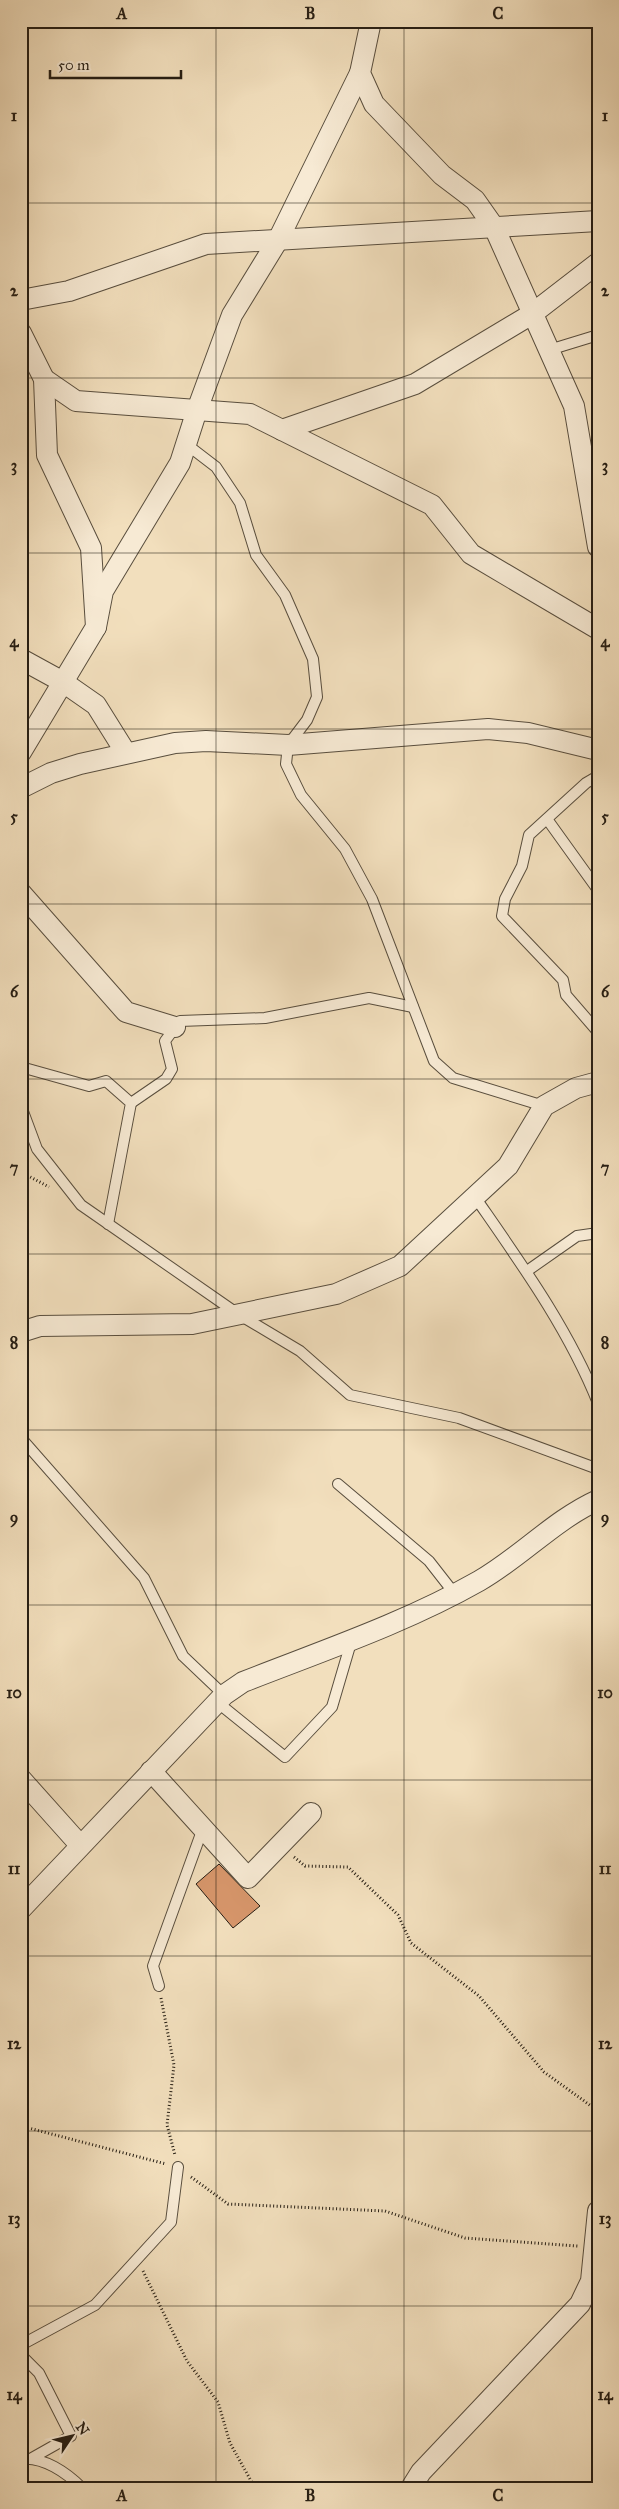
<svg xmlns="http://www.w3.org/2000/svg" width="619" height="2509" font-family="'IM FELL Great Primer',serif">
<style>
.building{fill:#d7966b;stroke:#261e14}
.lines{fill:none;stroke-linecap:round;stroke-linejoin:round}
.service-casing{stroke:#594e3e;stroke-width:12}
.minor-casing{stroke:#594e3e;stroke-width:22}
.path{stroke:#261e14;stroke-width:3;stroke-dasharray:1 2.5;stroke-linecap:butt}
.service{stroke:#f7ead4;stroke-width:10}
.minor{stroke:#f7ead4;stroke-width:20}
.grid{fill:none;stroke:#261e14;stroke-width:1;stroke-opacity:0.55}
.neatline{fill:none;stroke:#261e14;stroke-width:2}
.grid-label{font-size:16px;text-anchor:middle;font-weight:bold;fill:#261e14}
</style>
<rect width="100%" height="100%" fill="#f2dfbd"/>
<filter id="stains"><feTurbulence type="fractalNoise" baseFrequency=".004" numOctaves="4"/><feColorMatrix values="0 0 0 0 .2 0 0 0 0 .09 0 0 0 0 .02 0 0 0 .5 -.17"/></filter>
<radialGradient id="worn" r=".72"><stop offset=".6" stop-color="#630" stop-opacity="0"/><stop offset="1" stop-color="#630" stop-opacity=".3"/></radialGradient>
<polygon class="building" points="219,1864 260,1906 233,1928 196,1884"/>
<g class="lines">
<defs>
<g id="service">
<polyline points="549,350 598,335"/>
<polyline points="186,444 216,467 240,503 256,555 285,595 313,659 317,697 307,720 288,745 286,764 301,795 345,849 372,899 434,1061 453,1078 544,1106"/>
<polyline points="598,776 586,783 529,835 522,866 505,899 502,916 563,980 566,995 598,1032"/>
<polyline points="547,819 598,890"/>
<polyline points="21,1067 89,1086 106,1081 131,1103 108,1224"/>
<polyline points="131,1103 166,1079 172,1069 165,1041 180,1021 265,1018 369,998 413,1007"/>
<polyline points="21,1106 37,1149 81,1205 238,1314 300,1351 350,1395 459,1418 598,1469"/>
<path d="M475 1197C520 1262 568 1328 598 1403"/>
<polyline points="527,1271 577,1236 598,1233"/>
<polyline points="21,1438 144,1578 183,1656 224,1695"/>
<polyline points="338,1484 429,1561 454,1593"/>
<polyline points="217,1702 285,1757 332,1707 352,1639"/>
<polyline points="159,1986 153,1966 203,1828"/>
<polyline points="21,2345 95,2305 171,2222 178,2167"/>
<polyline points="21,2355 39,2373 71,2436 32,2458"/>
<path d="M21 2459C43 2456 67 2473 82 2488"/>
</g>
<g id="minor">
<polyline points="371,21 360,73 374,104 442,175 475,200 494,227 574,406 598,547"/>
<polyline points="21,300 69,291 206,244 598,221"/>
<polyline points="21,333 44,379 47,455 91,548 96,627 21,752"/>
<polyline points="44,379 76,401 250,414 432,505 471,554 598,629"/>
<polyline points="282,430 415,384 532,314 598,263"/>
<polyline points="96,627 103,591 180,463 197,410 232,315 278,240 360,73"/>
<polyline points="21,659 63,682 96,705 126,753"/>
<polyline points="21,788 51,773 80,764 175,743 206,741 288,745 488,729 528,733 598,750"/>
<polyline points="21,893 126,1012 175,1027"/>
<polyline points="21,1332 40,1326 192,1324 336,1294 400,1266 508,1166 544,1106 576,1088 598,1082"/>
<polyline points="151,1771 248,1878 311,1813"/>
<polyline points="21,1779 80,1845"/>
<path d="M21 1909 224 1695 243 1682C322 1651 405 1623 479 1581 521 1557 554 1520 598 1500"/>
<polyline points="411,2488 421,2472 580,2304 591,2281 598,2211"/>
</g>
</defs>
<use href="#service" class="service-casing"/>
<use href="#minor" class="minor-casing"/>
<g class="path">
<polyline points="21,1172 49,1187"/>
<polyline points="294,1857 305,1866 348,1867 398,1915 411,1943 479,1996 544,2072 598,2111"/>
<polyline points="161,1998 174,2065 167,2125 175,2155"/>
<polyline points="21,2126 166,2164"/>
<polyline points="191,2177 228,2204 385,2211 465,2238 578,2246"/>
<polyline points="143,2271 187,2361 218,2402 230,2443 255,2488"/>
</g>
<use href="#service" class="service"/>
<use href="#minor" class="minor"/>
</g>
<path class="grid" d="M216 21V2488M404 21V2488M21 203H598M21 378H598M21 553H598M21 729H598M21 904H598M21 1079H598M21 1254H598M21 1430H598M21 1605H598M21 1780H598M21 1956H598M21 2131H598M21 2306H598"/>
<rect width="619" height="2509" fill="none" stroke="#f2dfbd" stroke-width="55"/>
<g transform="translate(72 2436) rotate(55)" stroke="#f7ead4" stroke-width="4" paint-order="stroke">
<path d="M0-4L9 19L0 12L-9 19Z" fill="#261e14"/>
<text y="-8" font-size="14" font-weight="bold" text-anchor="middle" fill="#261e14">N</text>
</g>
<path d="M50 70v8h131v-8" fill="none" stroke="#261e14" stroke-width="2.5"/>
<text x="58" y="70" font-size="15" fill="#261e14" stroke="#f7ead4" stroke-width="4" paint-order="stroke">50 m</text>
<rect x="28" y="28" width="564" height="2454" class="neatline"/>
<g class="grid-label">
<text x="122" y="19">A</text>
<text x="310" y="19">B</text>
<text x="498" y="19">C</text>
<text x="14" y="121">1</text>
<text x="605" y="121">1</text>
<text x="14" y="296">2</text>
<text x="605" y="296">2</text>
<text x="14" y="471">3</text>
<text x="605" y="471">3</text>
<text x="14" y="647">4</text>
<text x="605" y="647">4</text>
<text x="14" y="822">5</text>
<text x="605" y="822">5</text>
<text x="14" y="997">6</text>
<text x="605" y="997">6</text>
<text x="14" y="1173">7</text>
<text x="605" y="1173">7</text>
<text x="14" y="1348">8</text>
<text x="605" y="1348">8</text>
<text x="14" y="1523">9</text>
<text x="605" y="1523">9</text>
<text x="14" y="1698">10</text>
<text x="605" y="1698">10</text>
<text x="14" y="1874">11</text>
<text x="605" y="1874">11</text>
<text x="14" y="2049">12</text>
<text x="605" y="2049">12</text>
<text x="14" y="2224">13</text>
<text x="605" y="2224">13</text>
<text x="14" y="2400">14</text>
<text x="605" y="2400">14</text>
<text x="122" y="2501">A</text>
<text x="310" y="2501">B</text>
<text x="498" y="2501">C</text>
</g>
<rect width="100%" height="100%" filter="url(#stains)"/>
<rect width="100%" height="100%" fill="url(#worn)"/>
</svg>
